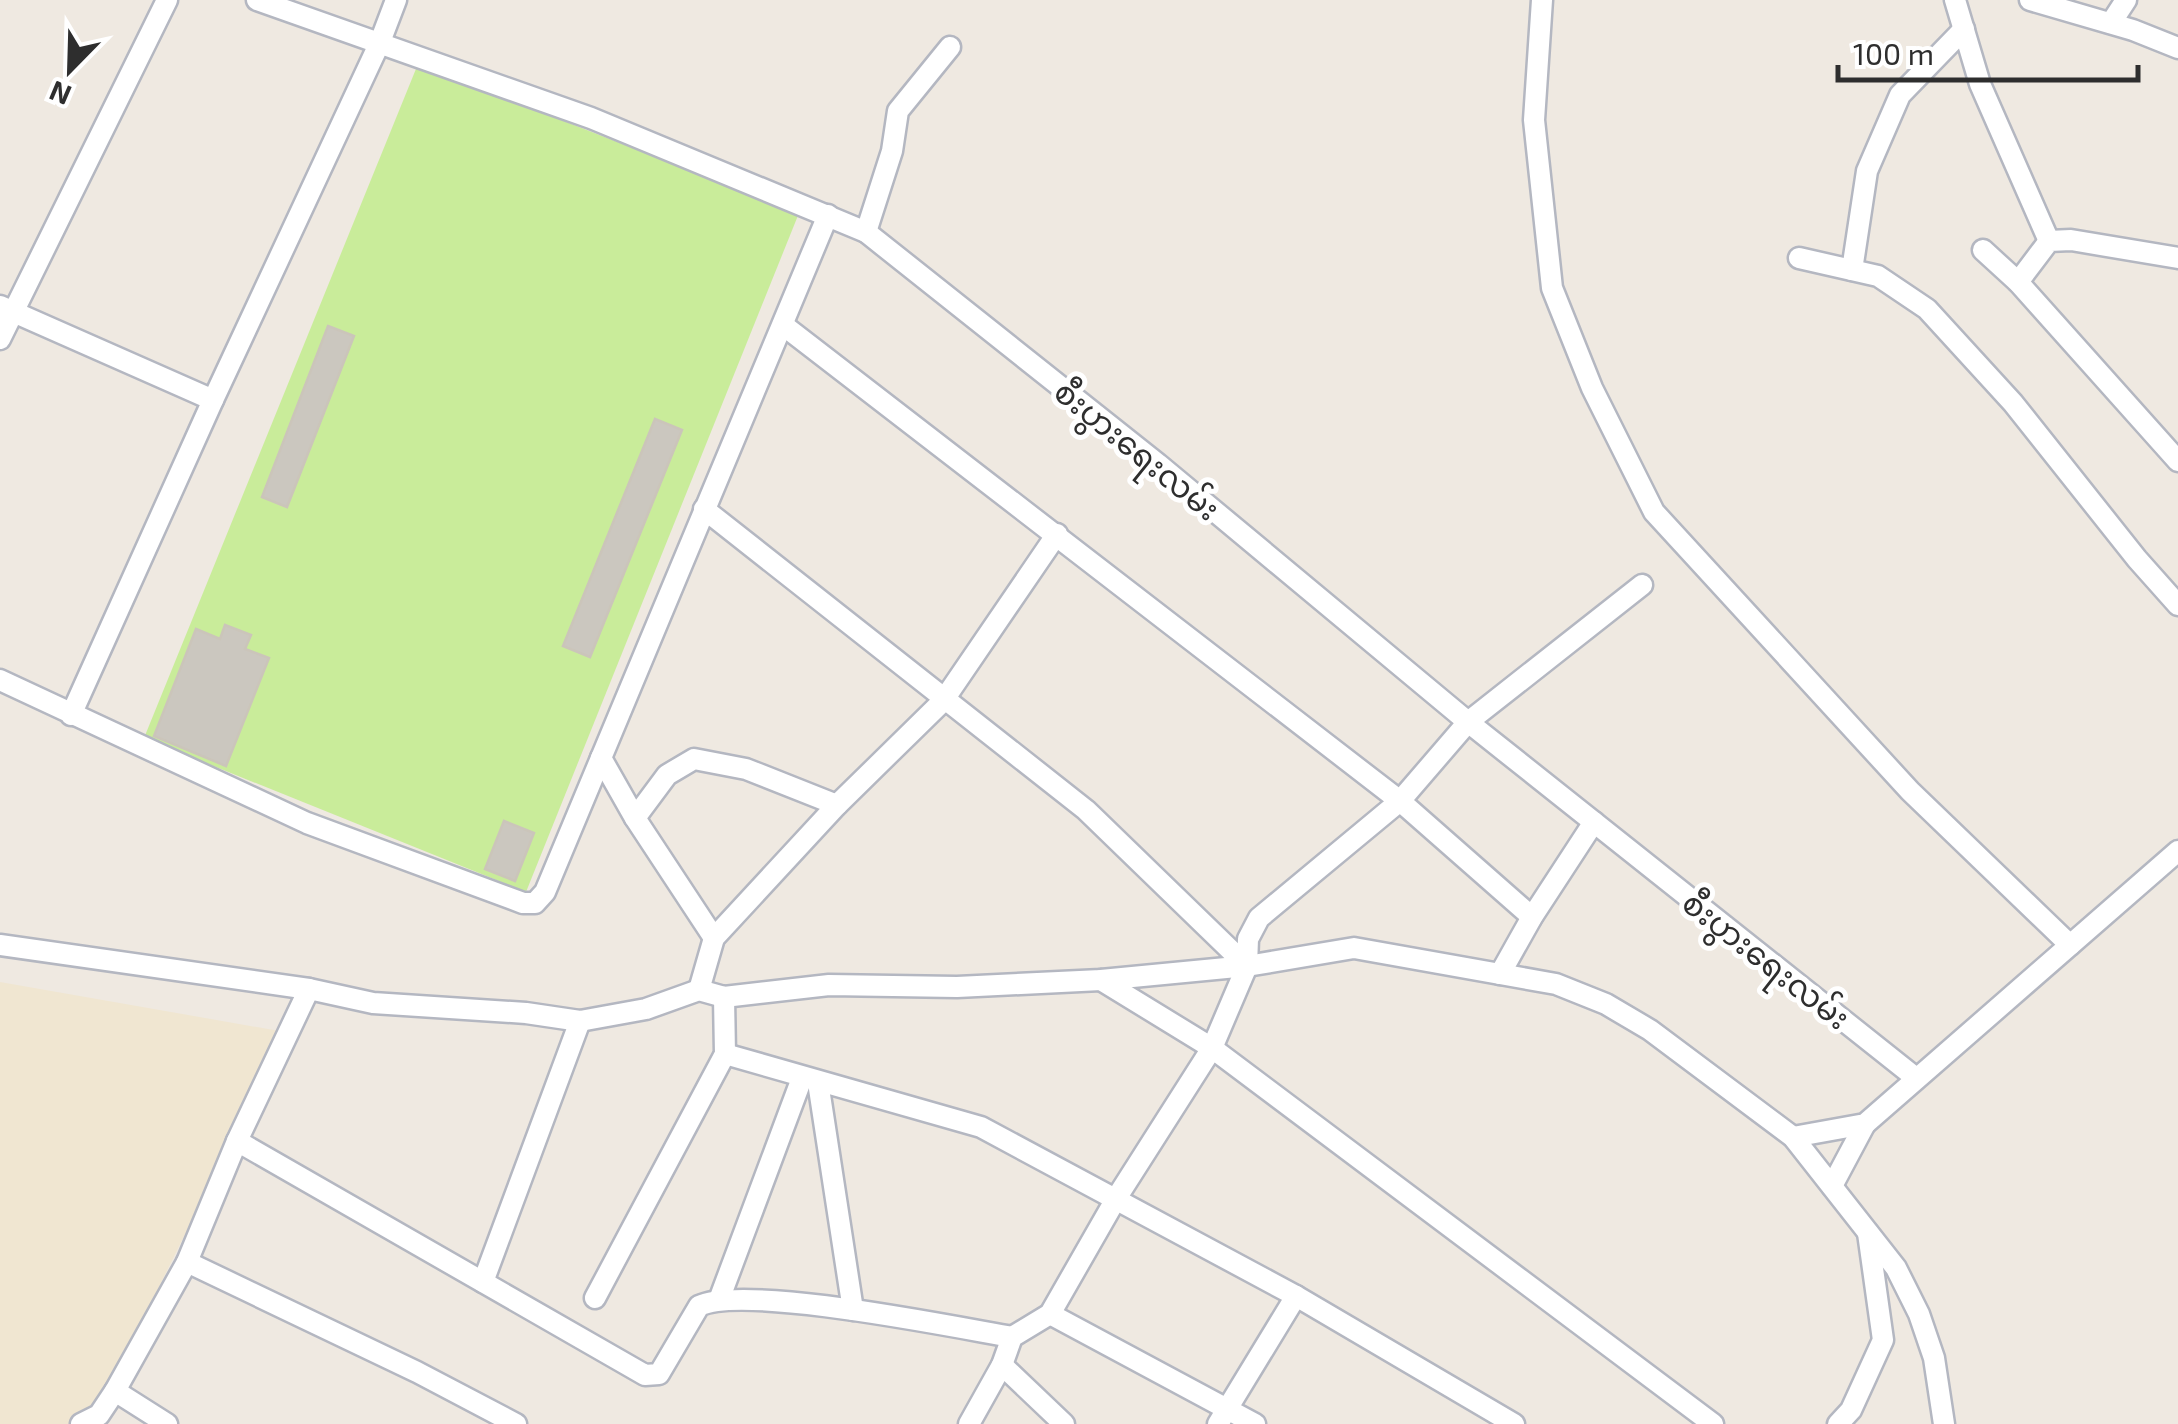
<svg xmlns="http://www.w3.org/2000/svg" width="2178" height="1424" font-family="'Exo 2','Noto Sans Myanmar',sans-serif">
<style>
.education{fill:#f0e6d1}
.pitch{fill:#c9ec9a}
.building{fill:#cbc7bf;stroke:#cbc5ba;stroke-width:2.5}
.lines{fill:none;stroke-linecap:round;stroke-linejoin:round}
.minor-casing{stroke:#b4b7c1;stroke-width:25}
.minor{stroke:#fff;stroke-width:20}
.labels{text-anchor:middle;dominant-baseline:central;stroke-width:10;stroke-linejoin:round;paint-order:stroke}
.street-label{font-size:32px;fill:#2e2e2e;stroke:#fff}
</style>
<rect width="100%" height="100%" fill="#efe9e1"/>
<polygon class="education" points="0,982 285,1032 102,1402 72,1424 0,1424"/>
<polygon class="pitch" points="418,64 799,213 526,892 144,738"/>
<g class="building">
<polygon points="328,326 354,336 287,507 262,497"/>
<polygon points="655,419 682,430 590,657 563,646"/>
<polygon points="225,625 251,635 245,649 269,658 226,766 154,736 196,629 220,639"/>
<polygon points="504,821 534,833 515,881 485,869"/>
</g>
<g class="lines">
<defs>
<g id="minor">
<polyline points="257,0 591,118 866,232 1158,464 1468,722 1916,1078"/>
<polyline points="1542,0 1534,120 1552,288 1592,388 1654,512 1910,791 2070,945"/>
<polyline points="1955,0 1980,84 2049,241"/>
<polyline points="2030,0 2133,30 2178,48"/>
<polyline points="2111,23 2126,0"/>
<polyline points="866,232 892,151 898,111 950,47"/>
<polyline points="1983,250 2018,282 2178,461"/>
<polyline points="1799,258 1878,276 1927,309 2013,403 2137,559 2178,605"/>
<polyline points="1852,270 1867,171 1900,95 1964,29"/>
<polyline points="2018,282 2049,241 2071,240 2178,258"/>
<polyline points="0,306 213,400"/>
<polyline points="783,325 1400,801 1532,917"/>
<polyline points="0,339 167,0"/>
<polyline points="704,509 1086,810 1247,966"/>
<polyline points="0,680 307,823 523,903 535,903 545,892 828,215"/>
<polyline points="71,715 213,400 380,42 396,0"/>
<polyline points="601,758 635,818 714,938"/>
<polyline points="635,818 667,775 694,759 746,769 837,805"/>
<polyline points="0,945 309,989 373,1003 526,1013 580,1021 646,1009 699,990 724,997 829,985 957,987 1101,980 1247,966 1354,948 1556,984 1606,1004 1650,1030 1793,1137 1896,1268 1919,1314 1934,1358 1944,1424"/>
<polyline points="1500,974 1532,917 1594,822"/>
<polyline points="1101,980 1212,1048 1713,1424"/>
<polyline points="699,990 714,938 837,805 943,701 1057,534"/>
<polyline points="725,1054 981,1127 1296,1296 1514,1424"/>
<polyline points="818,1082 853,1310"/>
<polyline points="1793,1137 1865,1124 2178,851"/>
<path d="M237 1141 645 1375 659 1374 699 1306C743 1284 954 1327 1012 1337"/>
<polyline points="1832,1186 1865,1124"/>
<polyline points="187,1262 417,1372 516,1424"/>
<polyline points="483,1282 580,1021"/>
<polyline points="595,1298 725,1054 724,997"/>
<polyline points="719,1300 802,1078"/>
<polyline points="1050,1314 1255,1424"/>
<polyline points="1002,1365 1064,1424"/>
<polyline points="115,1391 167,1424"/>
<polyline points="81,1424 99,1415 115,1391 187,1262 237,1141 309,989"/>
<polyline points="969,1424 1002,1365 1012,1337 1050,1314 1117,1197 1212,1048 1247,966 1248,939 1259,918 1400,801 1468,722 1642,585"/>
<polyline points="1218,1424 1296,1296"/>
<polyline points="1838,1424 1851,1410 1883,1340 1868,1233"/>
</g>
</defs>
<use href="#minor" class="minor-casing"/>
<use href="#minor" class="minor"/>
</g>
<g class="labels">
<g class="street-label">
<text transform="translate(1138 449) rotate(39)">စီးပွားရေးလမ်း</text>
<text transform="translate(1767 959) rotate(38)">စီးပွားရေးလမ်း</text>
</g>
</g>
<g transform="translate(70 70) rotate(203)" stroke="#ffffff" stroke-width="8" paint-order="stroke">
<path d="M0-8L18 38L0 25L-18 38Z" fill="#2e2e2e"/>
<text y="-15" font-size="28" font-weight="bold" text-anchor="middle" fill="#2e2e2e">N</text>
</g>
<path d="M1838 65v15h300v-15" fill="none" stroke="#2e2e2e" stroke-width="5"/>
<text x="1853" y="65" font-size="30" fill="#2e2e2e" stroke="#ffffff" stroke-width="8" paint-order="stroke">100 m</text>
</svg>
